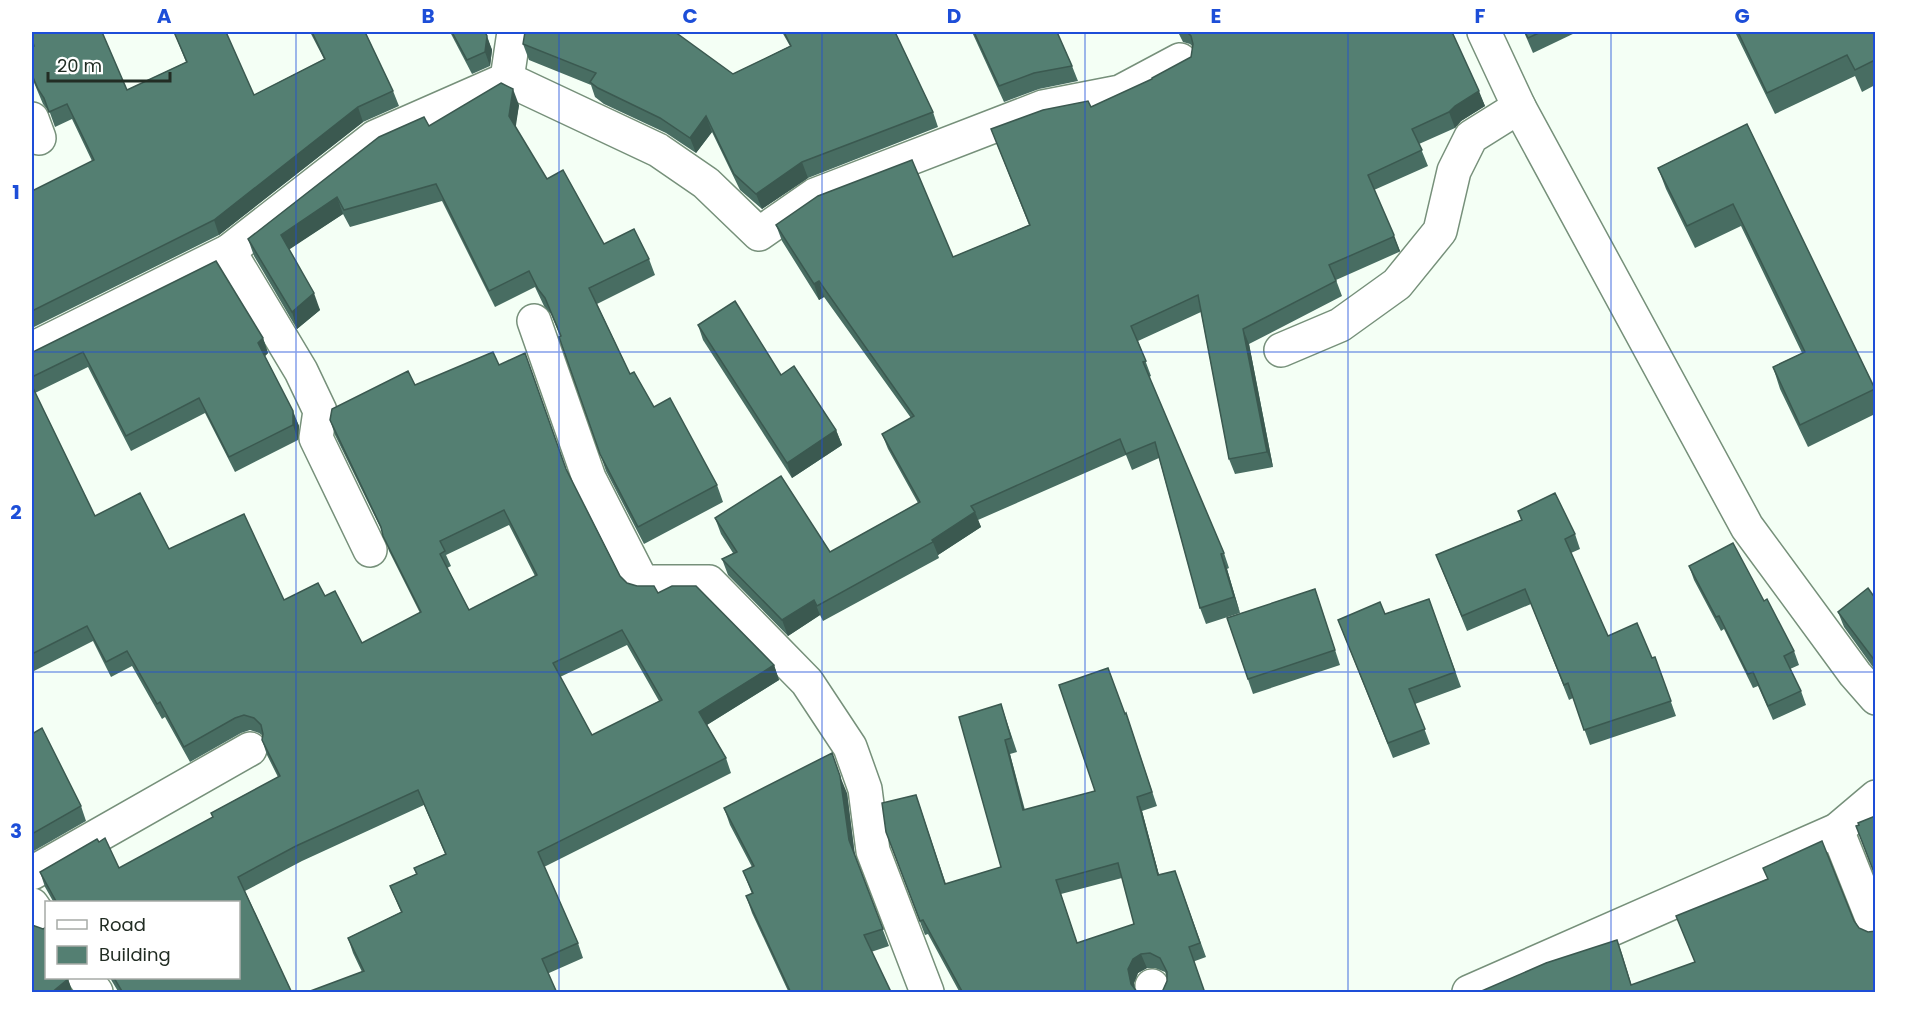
<svg xmlns="http://www.w3.org/2000/svg" width="1907" height="1024" font-family="Poppins,sans-serif">
<style>
.lines{fill:none;stroke-linecap:round;stroke-linejoin:round}
.street-casing{stroke:#76907a;stroke-width:36}
.street{stroke:#fff;stroke-width:33}
.wall{fill:#486d62;fill-rule:evenodd}
.shaded-wall{fill:#3b5950}
.building{fill:#547f72;stroke:#3b5950;stroke-width:1.5;fill-rule:evenodd}
.grid{fill:none;stroke:#1d4ed8;stroke-width:1.5;stroke-opacity:0.55}
.neatline{fill:none;stroke:#1d4ed8;stroke-width:2}
.grid-label{font-size:20px;text-anchor:middle;font-weight:bold;fill:#1d4ed8}
</style>
<rect width="100%" height="100%" fill="#f4fff5"/>
<g class="lines">
<defs>
<g id="street">
<polyline points="1484,32 1519,107 1747,527 1855,674 1876,698"/>
<polyline points="507,79 658,150 706,183 759,234 815,195 1043,107 1120,92 1180,60"/>
<polyline points="32,119 39,138"/>
<polyline points="229,251 301,371 320,411 316,438 370,550"/>
<polyline points="534,321 589,478 642,582 709,582 807,682 850,747 865,789 873,851 927,992"/>
<polyline points="32,349 229,251 375,137 507,79 514,32"/>
<polyline points="1281,350 1340,325 1397,284 1440,231 1454,171 1471,137 1519,107"/>
<polyline points="1837,830 1876,928"/>
<polyline points="32,873 250,749"/>
<polyline points="32,905 46,925"/>
<polyline points="85,978 96,992"/>
<polyline points="1152,986 1154,992"/>
<polyline points="1469,992 1837,830 1876,797"/>
</g>
</defs>
<use href="#street" class="street-casing"/>
<use href="#street" class="street"/>
</g>
<g class="wall">
<polygon points="32,32 127,90 186,62 174,32 254,95 324,59 310,32 365,32 393,91 399,106 363,122 219,235 32,328 32,191 92,161 72,119 55,127 50,113 43,104 32,78 32,47 33,46 32,42"/>
<polygon points="450,32 485,32 492,50 490,66 472,74"/>
<polygon points="782,32 895,32 933,112 938,127 808,178 762,209 740,190 712,132 696,153 666,133 604,104 595,97 591,85 529,60 523,44 733,74 790,46"/>
<polygon points="972,32 1057,32 1072,66 1078,81 1039,89 1004,102"/>
<polygon points="1178,32 1452,32 1485,106 1461,121 1455,128 1419,144 1428,166 1374,190 1400,251 1399,252 1336,280 1342,296 1249,344 1273,467 1235,474 1229,459 1201,312 1138,341 1151,376 1149,377 1224,553 1229,568 1227,569 1240,613 1206,624 1200,608 1159,458 1132,470 1126,455 978,520 981,527 938,555 939,558 823,621 820,615 788,636 728,575 722,559 733,553 721,534 715,518 830,552 918,503 888,449 882,434 911,418 824,297 819,300 782,241 776,225 953,257 1029,225 991,129 1091,107 1152,79 1191,57 1193,47 1190,44 1183,42"/>
<polygon points="1524,32 1577,32 1533,53"/>
<polygon points="1735,32 1875,32 1875,85 1862,92 1855,76 1775,114"/>
<polygon points="519,105 515,127 547,179 604,244 649,259 655,275 597,304 630,374 654,407 717,485 723,502 644,544 606,471 559,337 560,336 551,314 544,306 535,287 495,307 442,201 350,227 343,214 289,249 320,310 297,329 254,256 248,239 429,126"/>
<polygon points="1747,124 1875,389 1875,414 1808,447 1780,389 1773,367 1802,353 1741,226 1695,248 1666,189 1658,168"/>
<polygon points="698,325 781,375 836,430 842,445 792,478 703,340"/>
<path d="M263 338 268 353 265 356 299 426 298 440 235 472 205 413 131 451 88 367 35 393 95 516 284 600 325 596 362 643 420 613 389 551 383 533 335 435 330 420 415 385 499 365 567 471 620 576 627 583 658 593 774 665 779 680 707 725 726 758 731 773 544 867 578 943 583 958 549 973 362 972 353 953 348 938 401 912 390 886 416 874 414 868 445 854 424 805 302 861 245 891 292 993H119L110 978H238V903H54L45 887 40 872 119 868 213 818 211 813 278 777 267 755 262 740 263 736 259 733 250 730 241 733 190 762 165 717 162 719 132 666 111 677 93 641 32 672V352ZM509 525 535 576 469 610 447 568 451 566 446 555ZM627 645 659 701 592 735 560 677Z"/>
<polygon points="1518,511 1575,534 1580,549 1571,553 1608,636 1652,658 1655,657 1676,716 1590,745 1573,698 1569,700 1531,604 1467,631 1436,555 1521,520"/>
<polygon points="1689,566 1764,601 1794,651 1799,665 1790,669 1801,691 1806,705 1773,720 1758,686 1753,688 1724,629 1721,631 1694,580"/>
<polygon points="1315,589 1340,665 1253,694 1227,618"/>
<polygon points="1875,598 1875,670 1844,627 1838,612"/>
<polygon points="1429,599 1461,687 1415,704 1430,744 1393,758 1338,620 1385,614"/>
<path d="M1001 704 1017 752 1010 754 1025 810 1095 791 1125 714 1126 713 1157 806 1142 811 1159 875 1175 871 1206 957 1195 961 1163 990 1167 981V977L1165 972 1155 968H1147L1138 973 1134 983 1135 989 1138 993H960L928 934 925 935 886 832 916 795 946 884 1001 867ZM1122 878 1134 924 1077 943 1061 894Z"/>
<polygon points="32,734 81,806 86,821 32,852"/>
<polygon points="847,793 855,856 889,946 871,952 891,993 789,993 752,913 746,896 752,894 743,871 752,867 730,825 724,808"/>
</g>
<g class="shaded-wall">
<polygon points="487,36 492,50 490,66 485,52"/>
<polygon points="513,89 519,105 515,132 509,116"/>
<polygon points="1479,91 1485,106 1461,121 1455,128 1449,112 1455,106"/>
<polygon points="358,107 363,122 219,235 214,220"/>
<polygon points="706,116 712,132 696,153 690,138"/>
<polygon points="802,162 808,178 762,209 756,194"/>
<polygon points="337,197 343,214 287,251 281,235"/>
<polygon points="1394,235 1400,251 1399,252 1393,237"/>
<polygon points="819,281 824,297 819,300 814,284"/>
<polygon points="314,293 320,310 297,329 292,312"/>
<polygon points="1243,329 1249,344 1273,467 1267,452"/>
<polygon points="263,338 268,353 263,358 258,343"/>
<polygon points="293,411 299,426 298,440 293,425"/>
<polygon points="836,430 842,445 792,478 787,463"/>
<polygon points="975,512 981,527 938,555 932,540"/>
<polygon points="1221,554 1227,569 1240,613 1234,597"/>
<polygon points="814,600 820,615 788,636 782,620"/>
<polygon points="774,665 779,680 705,726 699,712"/>
<polygon points="1005,740 1010,754 1028,825 1023,810"/>
<polygon points="840,776 847,793 855,857 849,840"/>
<polygon points="1137,797 1142,811 1163,890 1158,875"/>
<polygon points="1617,940 1622,954 1634,993 1633,993"/>
<polygon points="1141,954 1147,968 1138,973 1134,983 1135,993 1131,984 1128,969 1133,959"/>
<polygon points="68,979 73,993 51,993"/>
</g>
<g class="building">
<polygon points="32,32 102,32 127,90 187,62 174,32 226,32 254,95 325,59 312,32 365,32 393,91 358,107 214,220 32,311 32,191 94,160 67,104 49,112 44,98 38,89 32,75 32,47 34,46 32,39"/>
<polygon points="452,32 485,32 487,36 485,52 467,60"/>
<polygon points="525,32 675,32 733,74 791,46 784,32 895,32 933,112 802,162 756,194 734,174 706,116 690,138 660,118 598,88 590,82 596,73 523,44"/>
<polygon points="974,32 1057,32 1072,66 1034,73 999,86"/>
<polygon points="1187,32 1452,32 1479,91 1455,106 1449,112 1412,129 1422,150 1368,175 1394,235 1393,237 1329,265 1336,281 1243,329 1267,452 1229,459 1198,295 1131,326 1146,361 1143,362 1224,553 1221,554 1234,597 1200,608 1155,442 1126,454 1120,439 971,506 975,512 932,540 933,542 817,606 814,600 782,620 722,559 737,552 715,518 781,476 830,552 920,502 882,434 914,416 819,281 814,284 776,225 818,196 912,160 953,257 1030,225 991,129 1043,110 1088,101 1091,107 1152,79 1152,78 1191,57 1193,44 1191,36"/>
<polygon points="1525,32 1541,32 1528,38"/>
<polygon points="1738,32 1875,32 1875,60 1855,70 1847,55 1767,93"/>
<polygon points="501,83 513,89 509,116 547,179 563,170 604,244 634,229 649,259 589,288 630,374 634,372 654,407 670,398 717,485 638,527 600,454 559,337 561,336 545,298 538,289 529,271 489,291 436,184 344,210 337,197 281,235 314,293 292,312 248,239 379,137 424,117 429,126"/>
<polygon points="1747,124 1875,389 1800,425 1773,367 1805,352 1733,204 1687,226 1658,168"/>
<polygon points="216,261 263,338 258,343 293,411 293,425 229,457 199,398 126,436 83,352 32,377 32,352 35,351"/>
<polygon points="735,301 781,375 794,366 836,430 787,463 698,325"/>
<path d="M493 352 499 365 525 353 566 469 620 576 627 583 637 586H654L658 593 672 586H696L774 665 699 712 726 758 538 852 578 943 542 959 557 993H305L364 971 348 938 402 912 390 886 417 874 414 868 446 854 418 790 296 846 238 877 292 993H123L114 978H238V903H57L40 872 97 839 99 842 105 838 119 868 213 817 211 813 280 776 262 740 263 734 261 725 254 718 244 715 235 718 184 747 160 702 157 704 127 651 106 662 87 626 32 654V386L95 516 140 493 169 549 244 514 284 600 318 583 325 596 335 591 362 643 421 612 383 536 381 527 330 420 332 409 408 371 415 385ZM504 510 537 575 469 610 440 554 445 551 440 541ZM622 630 662 700 592 735 553 663Z"/>
<polygon points="1555,493 1575,534 1565,539 1608,636 1637,623 1652,658 1655,657 1671,701 1584,730 1568,683 1564,685 1525,589 1462,616 1436,555 1522,520 1518,511"/>
<polygon points="1733,543 1764,601 1767,599 1794,651 1784,656 1801,691 1768,706 1753,672 1748,674 1719,616 1716,617 1689,566"/>
<polygon points="1868,588 1875,598 1875,661 1838,612"/>
<polygon points="1315,589 1335,650 1248,679 1227,618"/>
<polygon points="1429,599 1455,672 1409,689 1425,729 1388,743 1338,620 1380,602 1385,614"/>
<path d="M1108 668 1125 714 1126 713 1152 792 1137 797 1158 875 1175 871 1200 943 1189 947 1205 993H1159L1163 990 1167 981V972L1160 958 1150 953 1141 954 1133 959 1128 969 1131 984 1138 993H963L923 920 920 921 886 832 882 803 916 795 945 884 1001 867 959 717 1001 704 1011 738 1005 740 1023 810 1095 791 1059 685ZM1118 863 1134 924 1077 943 1056 880Z"/>
<polygon points="42,728 81,806 32,834 32,734"/>
<polygon points="832,753 840,776 849,840 883,929 864,935 891,992 889,993 791,993 746,896 753,893 743,871 754,866 724,808"/>
<polygon points="1875,816 1875,875 1856,826 1859,825 1858,823"/>
<polygon points="1822,841 1854,921 1859,928 1868,932 1875,931 1875,993 1477,993 1546,963 1617,940 1631,985 1695,962 1676,916 1768,879 1763,868"/>
<polygon points="32,925 43,929 46,927 46,978 67,978 68,979 51,993 32,993"/>
</g>
<path class="grid" d="M296 32V992M559 32V992M822 32V992M1085 32V992M1348 32V992M1611 32V992M32 352H1876M32 672H1876"/>
<rect width="1907" height="1024" fill="none" stroke="#ffffff" stroke-width="66"/>
<rect x="45" y="901" width="195" height="78" fill="#ffffff" stroke="#a7aba7" stroke-width="1.5"/>
<rect x="57" y="920" width="30" height="9" fill="#ffffff" stroke="#a7aba7" stroke-width="1.5"/>
<text x="99" y="931" font-size="18" fill="#222d24">Road</text>
<rect x="57" y="946" width="30" height="18" fill="#547f72" stroke="#a7aba7" stroke-width="1.5"/>
<text x="99" y="961" font-size="18" fill="#222d24">Building</text>
<path d="M48 72v9h122v-9" fill="none" stroke="#222d24" stroke-width="3"/>
<text x="57" y="72" font-size="18" fill="#222d24" stroke="#ffffff" stroke-width="4.5" paint-order="stroke">20 m</text>
<rect x="33" y="33" width="1841" height="958" class="neatline"/>
<g class="grid-label">
<text x="164" y="23">A</text>
<text x="428" y="23">B</text>
<text x="690" y="23">C</text>
<text x="954" y="23">D</text>
<text x="1216" y="23">E</text>
<text x="1480" y="23">F</text>
<text x="1742" y="23">G</text>
<text x="16" y="199">1</text>
<text x="16" y="519">2</text>
<text x="16" y="838">3</text>
</g>
</svg>
